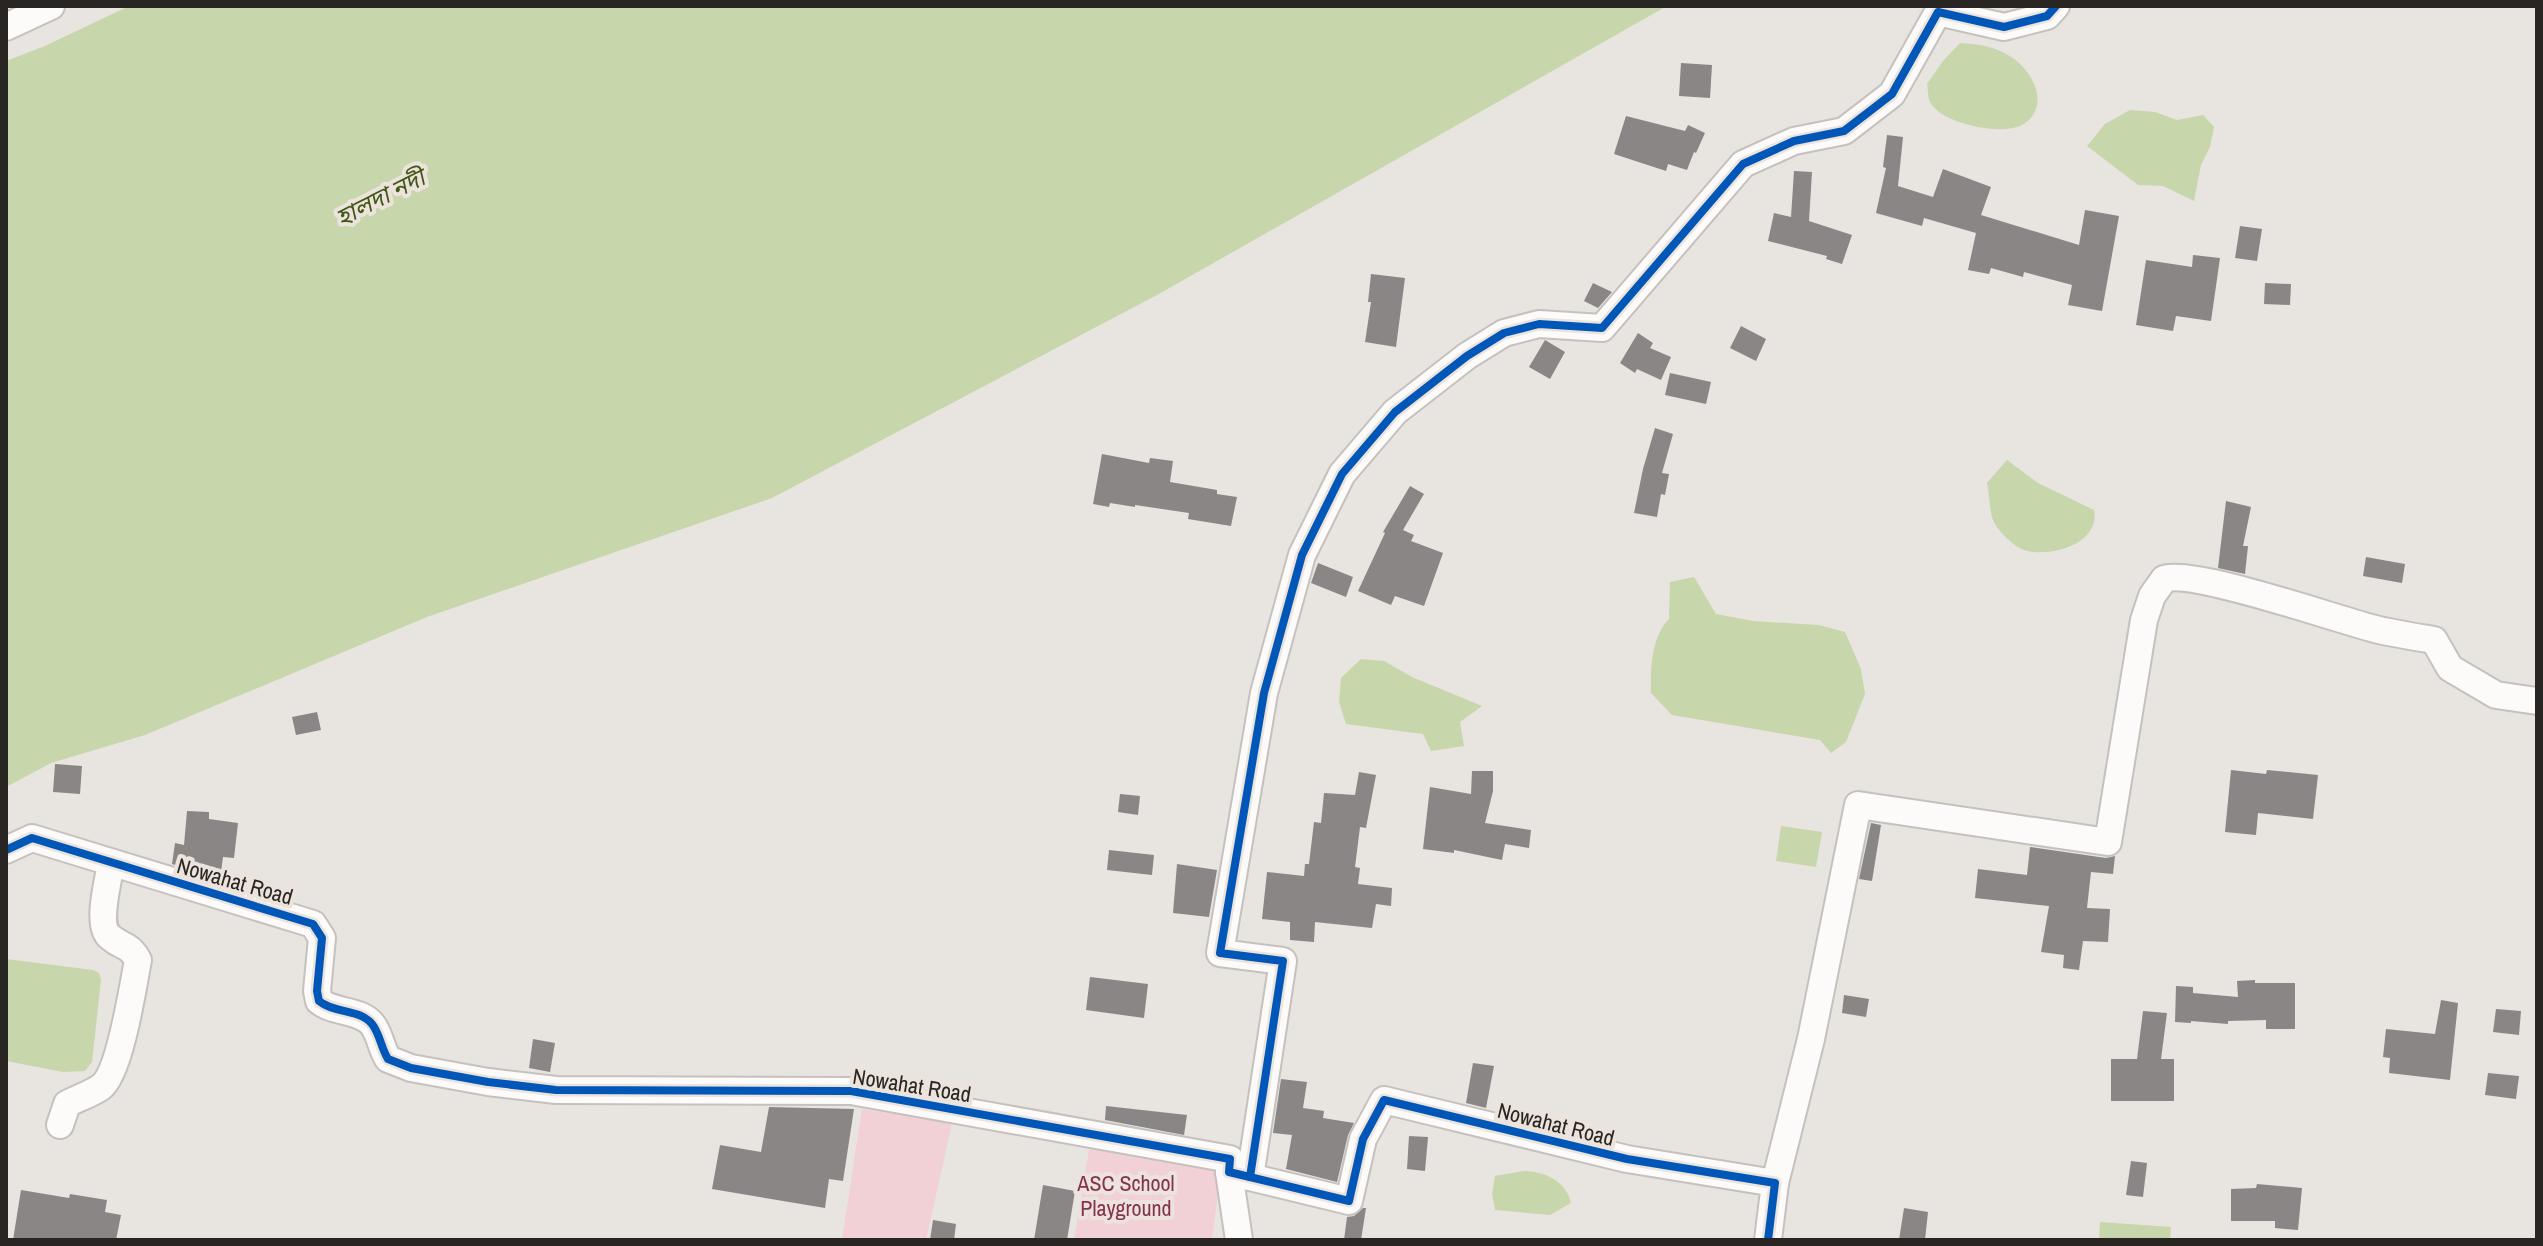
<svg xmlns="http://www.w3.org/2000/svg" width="2543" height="1246" font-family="'Archivo Narrow','Noto Sans Bengali',sans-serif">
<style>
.green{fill:#f1d0d6}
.water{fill:#c7d7ab}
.building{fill:#8a8685}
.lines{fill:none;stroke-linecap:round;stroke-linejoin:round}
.minor-casing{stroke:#c5c1be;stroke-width:30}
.minor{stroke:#fcfbfa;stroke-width:26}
.cycleway-casing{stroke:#ece4dc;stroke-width:13}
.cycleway{stroke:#0057b8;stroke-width:8}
.labels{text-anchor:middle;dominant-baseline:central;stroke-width:8;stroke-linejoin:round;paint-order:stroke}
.street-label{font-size:22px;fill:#282522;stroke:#ece4dc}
.park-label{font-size:22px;fill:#85324d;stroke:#ece4dc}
.water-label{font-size:24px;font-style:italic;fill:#425716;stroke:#ece4dc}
</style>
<rect width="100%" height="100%" fill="#e8e4e0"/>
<g class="green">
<polygon points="862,1109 952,1123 926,1240 842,1240"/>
<polygon points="1090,1144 1221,1170 1212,1240 1074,1240"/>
</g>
<g class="water">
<polygon points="129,6 1667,6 1157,295 772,498 427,617 145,735 51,763 6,787 6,61 45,46"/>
<path d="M1960 43C1976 44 1994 46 2008 55 2032 68 2053 107 2022 125 2002 136 1941 124 1930 102 1928 98 1928 89 1927 84L1943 61Z"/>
<polygon points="2130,110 2155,112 2177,120 2203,115 2214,127 2210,147 2201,165 2194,201 2163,186 2138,185 2087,146 2105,124"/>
<path d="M2007 460 2038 483 2094 510C2101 544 2050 558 2024 550 2014 547 1997 530 1993 520 1990 514 1989 492 1987 483Z"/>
<path d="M1694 577 1716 614 1753 621 1819 625 1845 632 1861 669 1865 694 1846 742 1831 753 1820 740 1672 715 1651 693C1650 670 1652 635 1669 619L1670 582Z"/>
<polygon points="1361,659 1384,661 1412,677 1482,706 1460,722 1464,746 1431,751 1423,734 1346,724 1339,702 1341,678"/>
<polygon points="1781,826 1822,832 1816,867 1776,861"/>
<polygon points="6,959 93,970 99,973 101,980 92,1062 85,1071 63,1072 6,1061"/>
<path d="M1524 1171C1544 1171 1566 1181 1571 1203L1550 1215 1495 1210 1492 1194 1495 1176Z"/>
<polygon points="2100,1222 2171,1227 2170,1240 2099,1240"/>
</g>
<g class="building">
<polygon points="1681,63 1712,65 1710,98 1679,96"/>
<polygon points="1626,116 1685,131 1688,125 1705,133 1696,153 1694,152 1687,170 1668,164 1666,171 1614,154"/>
<polygon points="1887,135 1903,137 1898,186 1933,197 1943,169 1991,187 1981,215 2079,245 2085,210 2119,216 2102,311 2068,305 2072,285 2024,272 2023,277 1991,268 1989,274 1968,270 1976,233 1924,218 1922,226 1876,213 1886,168 1883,167"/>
<polygon points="1794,171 1812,172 1809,221 1852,235 1842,264 1826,259 1827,256 1768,241 1774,213 1791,217"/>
<polygon points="2240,226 2262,229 2257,261 2235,258"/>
<polygon points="2193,255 2220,258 2211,321 2176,316 2173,331 2136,325 2146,260 2192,267"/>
<polygon points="1371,274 1405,278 1396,347 1365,342 1371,302 1368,302"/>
<polygon points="1593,283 1612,292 1598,308 1584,301"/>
<polygon points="2265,283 2291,284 2290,305 2264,304"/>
<polygon points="1741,326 1766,339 1756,361 1730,348"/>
<polygon points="1638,333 1653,343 1650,348 1671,357 1661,380 1637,369 1635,373 1620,363"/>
<polygon points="1545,340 1565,352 1550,379 1529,367"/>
<polygon points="1670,373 1711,382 1706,404 1665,395"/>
<polygon points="1655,428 1673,434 1662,473 1669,474 1665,495 1661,494 1657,517 1634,513 1643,469"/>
<polygon points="1102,454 1149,463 1150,458 1173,461 1170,482 1217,490 1217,494 1237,497 1231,526 1188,519 1189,513 1135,505 1135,507 1110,503 1109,507 1093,504"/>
<polygon points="1410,486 1424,494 1403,530 1414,535 1411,541 1443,553 1424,606 1395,596 1391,605 1358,591 1385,533 1383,532"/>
<polygon points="2226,501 2251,507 2243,546 2248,546 2245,574 2218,568"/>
<polygon points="2366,557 2405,564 2402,583 2363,576"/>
<polygon points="1318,563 1353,577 1346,597 1311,583"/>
<polygon points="317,712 321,730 296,735 292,717"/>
<polygon points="55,764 82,766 80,794 53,792"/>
<polygon points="2231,770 2266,774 2267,770 2318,775 2313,819 2258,813 2256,835 2225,832"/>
<polygon points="1472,771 1493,771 1493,791 1485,823 1531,830 1529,848 1505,844 1502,860 1454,850 1454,853 1423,849 1430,787 1471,794"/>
<polygon points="1359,772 1376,775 1366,828 1360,827 1355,867 1360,868 1358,884 1392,888 1391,906 1376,904 1372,928 1315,922 1314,942 1290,940 1290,922 1262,919 1267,872 1304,876 1305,864 1309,864 1314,822 1321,823 1324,793 1355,795"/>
<polygon points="1120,794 1140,796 1138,815 1118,812"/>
<polygon points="187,811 209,812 209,819 238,823 234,858 223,857 220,879 172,864 175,843 184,845"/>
<polygon points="1871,823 1881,825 1872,881 1859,879"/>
<polygon points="2030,847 2106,858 2115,856 2113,874 2091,872 2087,908 2110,909 2108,942 2083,941 2079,970 2063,968 2064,955 2041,952 2049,906 1975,898 1978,869 2027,875"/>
<polygon points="1109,850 1154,855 1152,875 1107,870"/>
<polygon points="1177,864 1217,870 1209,917 1173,913"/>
<polygon points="1090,977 1148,984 1144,1018 1086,1010"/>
<polygon points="2255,980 2255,983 2295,983 2295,1029 2266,1029 2266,1020 2228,1021 2228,1024 2191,1021 2191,1023 2175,1022 2176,986 2193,987 2193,993 2238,997 2237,981"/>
<polygon points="1844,995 1869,999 1866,1017 1842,1013"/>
<polygon points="2441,1000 2458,1003 2450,1080 2389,1073 2390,1058 2383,1057 2386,1029 2435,1034"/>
<polygon points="2496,1009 2521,1011 2519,1035 2493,1032"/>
<polygon points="2143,1011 2167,1013 2161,1059 2174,1059 2174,1101 2111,1101 2111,1059 2137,1059"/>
<polygon points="533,1039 555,1043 550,1072 529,1068"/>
<polygon points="1473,1063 1494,1066 1486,1108 1466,1103"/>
<polygon points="2488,1073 2519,1076 2516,1099 2485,1095"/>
<polygon points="1281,1079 1307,1082 1303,1108 1324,1111 1323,1118 1354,1123 1348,1135 1337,1182 1286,1169 1292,1135 1273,1133"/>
<polygon points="1106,1106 1187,1115 1184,1135 1105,1120"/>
<polygon points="769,1107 854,1109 843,1181 829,1179 825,1208 712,1189 720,1145 761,1152"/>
<polygon points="1409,1136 1428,1137 1425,1171 1407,1169"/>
<polygon points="2131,1161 2147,1163 2143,1197 2126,1195"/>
<polygon points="2257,1184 2302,1188 2298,1230 2275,1228 2275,1221 2231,1221 2231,1189 2256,1188"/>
<polygon points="1043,1185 1075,1191 1067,1240 1034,1240"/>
<polygon points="21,1190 69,1198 70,1194 107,1200 105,1212 121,1215 116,1240 13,1240"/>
<polygon points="1363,1208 1366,1208 1361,1240 1344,1240 1347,1217 1354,1216"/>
<polygon points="1904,1208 1928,1212 1925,1240 1899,1240"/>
<polygon points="933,1220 956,1224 954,1240 930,1240"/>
</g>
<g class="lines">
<defs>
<g id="minor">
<polyline points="6,27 51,6"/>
<path d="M6 850 32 838 313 924 322 938 317 991 319 1001C333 1013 360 1009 372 1024 380 1034 381 1048 388 1059L411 1068 488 1082 556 1090 851 1091 1230 1159 1229 1172 1349 1201 1363 1139 1384 1100 1627 1159 1775 1183 1768 1240"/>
<path d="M60 1125 67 1104C78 1098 91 1094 101 1087 120 1073 133 986 138 960 128 943 123 948 110 937 96 926 108 881 111 864"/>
<polyline points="1229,1172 1239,1240"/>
<polyline points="1250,1177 1283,961 1220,953 1264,693 1302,555 1342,474 1395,412 1467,356 1504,333 1539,324 1602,328 1743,164 1794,141 1844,131 1892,94 1938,12 2004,27 2047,16 2056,6"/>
<path d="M1775 1183 1811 1039 1858 805 2108 842 2144 620 2152 596 2164 579C2192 568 2341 621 2379 630 2397 634 2416 637 2434 640L2450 668 2496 695 2537 701"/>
</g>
</defs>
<use href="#minor" class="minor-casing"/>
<use href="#minor" class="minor"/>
<defs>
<g id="cycleway">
<path d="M6 850 32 838 313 924 322 938 317 991 319 1001C333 1013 360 1009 372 1024 380 1034 381 1048 388 1059L411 1068 488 1082 556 1090 851 1091 1230 1159 1229 1172 1349 1201 1363 1139 1384 1100 1627 1159 1775 1183 1768 1240"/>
<polyline points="1250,1177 1283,961 1220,953 1264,693 1302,555 1342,474 1395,412 1467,356 1504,333 1539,324 1602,328 1743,164 1794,141 1844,131 1892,94 1938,12 2004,27 2047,16 2056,6"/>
</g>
</defs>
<use href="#cycleway" class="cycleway-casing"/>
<use href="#cycleway" class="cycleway"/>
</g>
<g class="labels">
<g class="street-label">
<text transform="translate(235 881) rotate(16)">Nowahat Road</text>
<text transform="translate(912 1085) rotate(9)">Nowahat Road</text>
<text transform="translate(1556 1124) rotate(14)">Nowahat Road</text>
</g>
<g class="park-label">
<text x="1126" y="1183">ASC School<tspan x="1126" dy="25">Playground</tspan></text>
</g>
<g class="water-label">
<text transform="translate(380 197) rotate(-27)">হালদা নদী</text>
</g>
</g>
<rect width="2543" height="1246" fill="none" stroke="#282522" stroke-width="16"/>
</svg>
